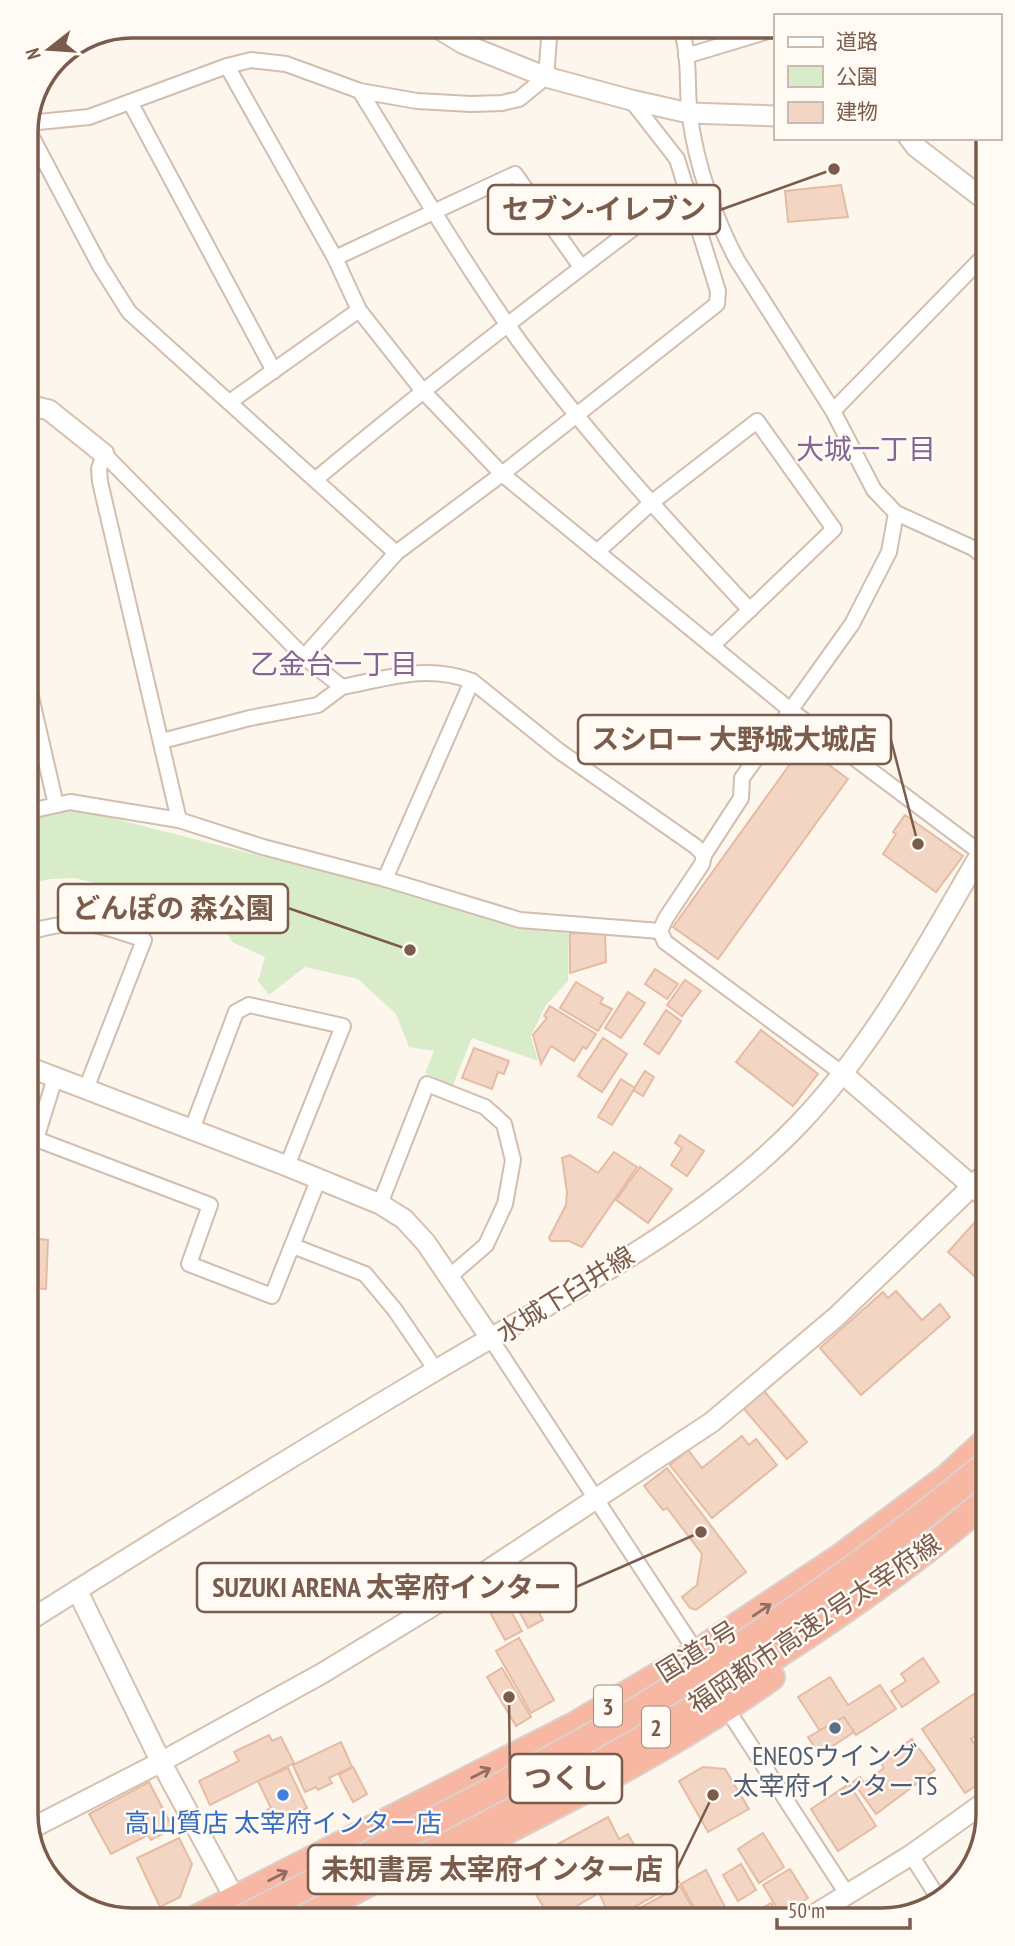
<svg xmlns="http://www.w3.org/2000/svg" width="1015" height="1946" font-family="'PT Sans Narrow','Noto Sans JP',sans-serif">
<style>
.green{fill:#d8ecc9}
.building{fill:#f3d5c3;stroke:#e6bba3;stroke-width:2}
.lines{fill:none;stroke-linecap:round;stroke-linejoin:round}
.street-casing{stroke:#d1beb0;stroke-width:18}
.secondary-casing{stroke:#d6c0b0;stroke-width:23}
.highway-casing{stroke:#dad1cd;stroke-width:30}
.street{stroke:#fff;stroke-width:14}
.secondary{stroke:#fff;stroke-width:19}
.highway{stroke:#f7b7a3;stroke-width:26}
.highway-bridge-casing{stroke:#dad1cd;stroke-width:30;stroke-linecap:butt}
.highway-bridge{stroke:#f7b7a3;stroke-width:26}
.oneway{stroke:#936e5e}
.service-dot{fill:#5c6f8a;stroke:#fffaf3;stroke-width:2.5}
.shop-dot{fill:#3f7fe0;stroke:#fffaf3;stroke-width:2.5}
.labels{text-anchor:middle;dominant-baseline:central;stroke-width:5;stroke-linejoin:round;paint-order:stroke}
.shield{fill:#fffaf3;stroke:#a28b7f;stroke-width:2}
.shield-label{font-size:24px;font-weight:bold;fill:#7a5c4d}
.street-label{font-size:26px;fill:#7a5c4d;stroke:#fffaf3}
.service-label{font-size:26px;fill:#4e5e75;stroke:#fffaf3}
.shop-label{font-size:26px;fill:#366cbe;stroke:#fffaf3}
.neighbourhood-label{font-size:28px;fill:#846695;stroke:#fffaf3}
.rim{fill:none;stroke:#7a5c4d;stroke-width:3.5}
.leader{fill:none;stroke:#7a5c4d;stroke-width:2.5}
.callout-dot{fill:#7a5c4d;stroke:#fffaf3;stroke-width:2.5}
.callout{fill:#fffaf3;stroke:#7a5c4d;stroke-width:2.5}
.callout-label{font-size:28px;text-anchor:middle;font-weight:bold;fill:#7a5c4d}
</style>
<rect width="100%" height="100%" fill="#fdf6ec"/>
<polygon class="green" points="80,810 569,934 568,981 546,1005 531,1036 538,1061 472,1038 453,1085 425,1073 434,1051 409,1047 396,1014 358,979 305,967 269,995 258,981 265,957 232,942 224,928 181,919 127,891 75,878 51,879 30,883 30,817 57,811"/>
<g class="building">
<polygon points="841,185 848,217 788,222 785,191"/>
<polygon points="803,746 848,779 718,959 673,927"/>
<polygon points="905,815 963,856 936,892 883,854 896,834 893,832"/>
<polygon points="570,933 605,934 606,962 570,973"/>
<polygon points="655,969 678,984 667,999 645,984"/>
<polygon points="685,980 701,991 682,1016 667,1005"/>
<polygon points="576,982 603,998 600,1003 612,1009 598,1031 560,1008"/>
<polygon points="628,992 645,1003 621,1038 605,1028"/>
<polygon points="550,1006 596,1034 586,1049 583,1047 574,1061 551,1046 541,1064 533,1035 547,1018 544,1016"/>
<polygon points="666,1010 681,1021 659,1054 644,1044"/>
<polygon points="761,1030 818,1074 793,1106 736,1062"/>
<polygon points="603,1038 627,1054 602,1092 578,1076"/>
<polygon points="474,1048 509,1061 504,1074 498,1072 492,1089 462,1078"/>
<polygon points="645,1071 654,1077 643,1096 633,1090"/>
<polygon points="621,1079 635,1088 612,1125 598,1117"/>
<polygon points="680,1135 704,1151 687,1176 671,1165 682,1148 675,1143"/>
<polygon points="614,1152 637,1167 582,1247 569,1241 551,1241 549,1238 566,1205 567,1192 562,1158 570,1155 598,1173"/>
<polygon points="640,1167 672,1189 648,1223 616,1200"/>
<polygon points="976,1221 986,1230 986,1287 948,1252"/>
<polygon points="32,1238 48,1240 46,1289 32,1288"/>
<polygon points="896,1291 922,1320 940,1304 950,1317 861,1395 820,1348 883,1292 888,1298"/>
<polygon points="764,1391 807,1442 787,1459 744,1409"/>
<polygon points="742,1436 749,1445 756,1439 777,1465 712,1518 670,1465 688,1450 702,1468"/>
<polygon points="667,1468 746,1572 696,1610 690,1608 682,1597 697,1585 702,1554 667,1508 663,1510 644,1486"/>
<polygon points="528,1592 543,1620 528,1628 513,1600"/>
<polygon points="507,1604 522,1631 505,1640 491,1614"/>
<polygon points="519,1638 554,1700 531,1713 496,1651"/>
<polygon points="923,1658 939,1682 902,1707 891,1691 906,1681 901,1674"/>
<polygon points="502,1668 531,1717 516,1726 487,1677"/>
<polygon points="830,1677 848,1705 880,1685 896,1709 856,1735 844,1717 820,1731 798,1697"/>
<polygon points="974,1694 988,1715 988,1727 971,1739 980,1752 975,1755 989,1777 965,1793 922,1729"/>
<polygon points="844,1717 854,1732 819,1755 808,1737"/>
<polygon points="986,1728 988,1741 982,1745 975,1736"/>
<polygon points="269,1735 272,1741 281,1737 294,1763 210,1805 199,1781 239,1761 234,1752"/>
<polygon points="912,1739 935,1770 876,1814 853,1782 860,1777 864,1783 884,1768 880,1762"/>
<polygon points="341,1742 352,1767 329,1778 332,1783 318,1790 316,1787 305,1792 293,1765"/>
<polygon points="353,1767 367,1794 353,1802 339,1775"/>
<polygon points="703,1767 725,1769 749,1809 708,1832 679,1781"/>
<polygon points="288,1768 307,1808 284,1819 280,1815 271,1820 267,1810 271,1808 258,1781"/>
<polygon points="149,1782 173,1828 151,1840 148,1835 111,1854 89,1814"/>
<polygon points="849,1784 876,1826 838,1851 811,1809"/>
<polygon points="608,1817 619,1839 628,1834 646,1866 561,1915 548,1915 519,1865"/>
<polygon points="763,1833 784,1867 759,1883 738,1849"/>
<polygon points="179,1838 192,1864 180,1897 160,1907 137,1858"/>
<polygon points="667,1861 679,1882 620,1915 609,1915 600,1895"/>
<polygon points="741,1864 756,1890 738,1901 723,1875"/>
<polygon points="790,1869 808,1898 784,1913 780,1913 763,1885"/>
<polygon points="706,1870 728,1913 698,1914 681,1884"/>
<polygon points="680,1886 696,1914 627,1915"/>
<polygon points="771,1903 777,1913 754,1913"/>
</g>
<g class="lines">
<defs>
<g id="street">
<path d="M680 26C691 55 686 87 690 117 696 164 715 219 737 260L833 411 874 490 896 513 973 548 983 556"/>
<polyline points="686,56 775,29"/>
<polyline points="227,66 335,258 359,310 422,390 502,474 789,709 981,853"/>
<path d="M360 91C408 169 455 249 507 324 579 426 665 519 750 610"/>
<polyline points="130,102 274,371"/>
<polyline points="28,123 89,117 227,66 251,60 286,64 360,91 417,101 471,104 502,103 519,99 546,77 550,26"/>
<polyline points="26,126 100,266 129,312 396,553"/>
<polyline points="335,258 515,174 581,267"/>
<polyline points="231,401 359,310"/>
<polyline points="833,411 981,259"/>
<path d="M316 479C437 378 561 282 687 188"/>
<polyline points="597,552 651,503 757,421 834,529 712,646"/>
<polyline points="304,657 396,553 502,474 717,304 718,291 677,159 631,100"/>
<polyline points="29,688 56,805"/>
<polyline points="162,741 250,718 318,705 342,687"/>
<polyline points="30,811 70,802 179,820 263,847 385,879 520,920 660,931"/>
<path d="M179 820 100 482 99 469 104 454 304 657 342 687C389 678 426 664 472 681L559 751 695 846 704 855"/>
<polyline points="385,879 472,681"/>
<path d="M30 932C77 917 99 924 144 940L86 1089"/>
<polyline points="843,1074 665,942 660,931 666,918 702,864 704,855 741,798 742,778 852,624 889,552 896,513"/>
<polyline points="55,1078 36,1139 210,1205 189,1264 272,1296 319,1178"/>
<polyline points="192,1129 236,1012 249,1005 343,1026 287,1166"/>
<polyline points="380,1204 427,1084 485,1107 504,1124 513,1160 505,1204 486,1245 450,1276"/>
<polyline points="293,1246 365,1274 395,1310 436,1370"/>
<polyline points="491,1339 697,1653"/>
<polyline points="727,1709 847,1894"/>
<polyline points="911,1855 939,1899"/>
</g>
<g id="secondary">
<polyline points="434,26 464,44 546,77 631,100 689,113 775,116"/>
<polyline points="909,138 916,147 981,197"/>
<polyline points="28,405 49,410 104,454"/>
<polyline points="31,1068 287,1166 380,1204 404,1219 426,1243 491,1339"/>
<polyline points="843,1074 986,1198"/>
<polyline points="77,1590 161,1762 240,1908"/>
<path d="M33 1618C166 1534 299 1452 433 1372 558 1297 699 1229 800 1123 877 1042 928 943 984 848"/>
<polyline points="34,1827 161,1762 321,1674 449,1596 712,1422 836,1317 986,1173"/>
<polyline points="817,1913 911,1855 989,1799"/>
</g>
<g id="highway">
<path d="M443 1863C555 1805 669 1750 771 1677"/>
<path d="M302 1918C538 1793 783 1675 987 1500"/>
<polyline points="196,1919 576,1725 697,1653 840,1558 947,1478 987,1441"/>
</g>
</defs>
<use href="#street" class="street-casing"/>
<use href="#secondary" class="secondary-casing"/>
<use href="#highway" class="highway-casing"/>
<use href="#street" class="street"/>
<use href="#secondary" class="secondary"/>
<use href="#highway" class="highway"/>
<defs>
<path id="highway-bridge" d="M244 1918C356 1860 471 1804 582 1742 725 1662 861 1569 987 1464"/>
</defs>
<use href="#highway-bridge" class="highway-bridge-casing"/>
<use href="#highway-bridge" class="highway-bridge"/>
</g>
<defs><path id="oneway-shaft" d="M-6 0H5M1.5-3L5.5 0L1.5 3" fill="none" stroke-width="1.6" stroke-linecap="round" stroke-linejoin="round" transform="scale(1.75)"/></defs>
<g class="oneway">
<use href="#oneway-shaft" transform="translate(762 1610) rotate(-34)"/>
<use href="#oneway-shaft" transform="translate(481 1773) rotate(-27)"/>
<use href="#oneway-shaft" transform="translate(278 1876) rotate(-27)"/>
</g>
<circle class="service-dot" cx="835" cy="1728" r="7"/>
<circle class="shop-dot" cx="283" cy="1795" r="7"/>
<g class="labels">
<g class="shield">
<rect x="594" y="1685.5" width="28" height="41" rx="5"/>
<rect x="642" y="1706.5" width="28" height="41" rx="5"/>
</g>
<g class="shield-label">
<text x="608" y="1706">3</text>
<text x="656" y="1727">2</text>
</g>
<g class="street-label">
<text transform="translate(565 1294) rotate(-32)">水城下臼井線</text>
<text transform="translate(814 1623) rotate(-34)">福岡都市高速2号太宰府線</text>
<text transform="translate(697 1651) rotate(-32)">国道3号</text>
</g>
<g class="service-label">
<text x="835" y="1755">ENEOSウイング<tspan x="835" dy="30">太宰府インターTS</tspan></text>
</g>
<g class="shop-label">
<text x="283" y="1822">高山質店 太宰府インター店</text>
</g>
<g class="neighbourhood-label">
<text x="866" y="448">大城一丁目</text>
<text x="334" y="663">乙金台一丁目</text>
</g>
</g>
<path d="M0 0H1015V1946H0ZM132 38H882A94 94 0 0 1 976 132V1814A94 94 0 0 1 882 1908H132A94 94 0 0 1 38 1814V132A94 94 0 0 1 132 38Z" fill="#fffaf3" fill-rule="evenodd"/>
<path class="rim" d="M132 38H882A94 94 0 0 1 976 132V1814A94 94 0 0 1 882 1908H132A94 94 0 0 1 38 1814V132A94 94 0 0 1 132 38Z"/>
<path class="leader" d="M834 169L720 210M918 844L891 740M410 950L288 908M701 1532L576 1587M509 1697L510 1778M713 1795L677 1869"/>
<g class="callout-dot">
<circle cx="834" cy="169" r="7"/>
<circle cx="918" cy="844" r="7"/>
<circle cx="410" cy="950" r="7"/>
<circle cx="701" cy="1532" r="7"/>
<circle cx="509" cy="1697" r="7"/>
<circle cx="713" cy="1795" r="7"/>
</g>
<g class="callout">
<rect x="488" y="185" width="232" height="49" rx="7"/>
<rect x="578" y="715" width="313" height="49" rx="7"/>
<rect x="58" y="884" width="230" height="49" rx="7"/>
<rect x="197" y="1563" width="379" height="49" rx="7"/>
<rect x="510" y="1754" width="112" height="49" rx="7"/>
<rect x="308" y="1845" width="369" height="49" rx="7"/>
</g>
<g class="callout-label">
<text x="604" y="219">セブン-イレブン</text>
<text x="734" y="749">スシロー 大野城大城店</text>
<text x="173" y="918">どんぽの 森公園</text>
<text x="387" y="1597">SUZUKI ARENA 太宰府インター</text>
<text x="566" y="1788">つくし</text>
<text x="492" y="1879">未知書房 太宰府インター店</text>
</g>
<rect x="774" y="14" width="228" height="126" fill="#fffaf3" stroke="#cabbb1" stroke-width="2"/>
<rect x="788" y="37" width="35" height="10" fill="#ffffff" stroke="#cabbb1" stroke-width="2"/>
<text x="836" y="49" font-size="21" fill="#7a5c4d">道路</text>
<rect x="788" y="66" width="35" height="21" fill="#d8ecc9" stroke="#cabbb1" stroke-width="2"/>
<text x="836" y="84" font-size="21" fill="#7a5c4d">公園</text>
<rect x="788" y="102" width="35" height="21" fill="#f3d5c3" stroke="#cabbb1" stroke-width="2"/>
<text x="836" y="119" font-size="21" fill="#7a5c4d">建物</text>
<g transform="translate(49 49) rotate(253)" stroke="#fffaf3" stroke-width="5" paint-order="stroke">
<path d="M0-5L12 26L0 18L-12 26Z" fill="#7a5c4d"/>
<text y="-10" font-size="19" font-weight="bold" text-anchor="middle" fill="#7a5c4d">N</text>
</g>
<path d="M777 1918v10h133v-10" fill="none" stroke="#7a5c4d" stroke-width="3.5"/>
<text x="788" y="1918" font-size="21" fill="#7a5c4d" stroke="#fffaf3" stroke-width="5" paint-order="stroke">50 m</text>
</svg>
